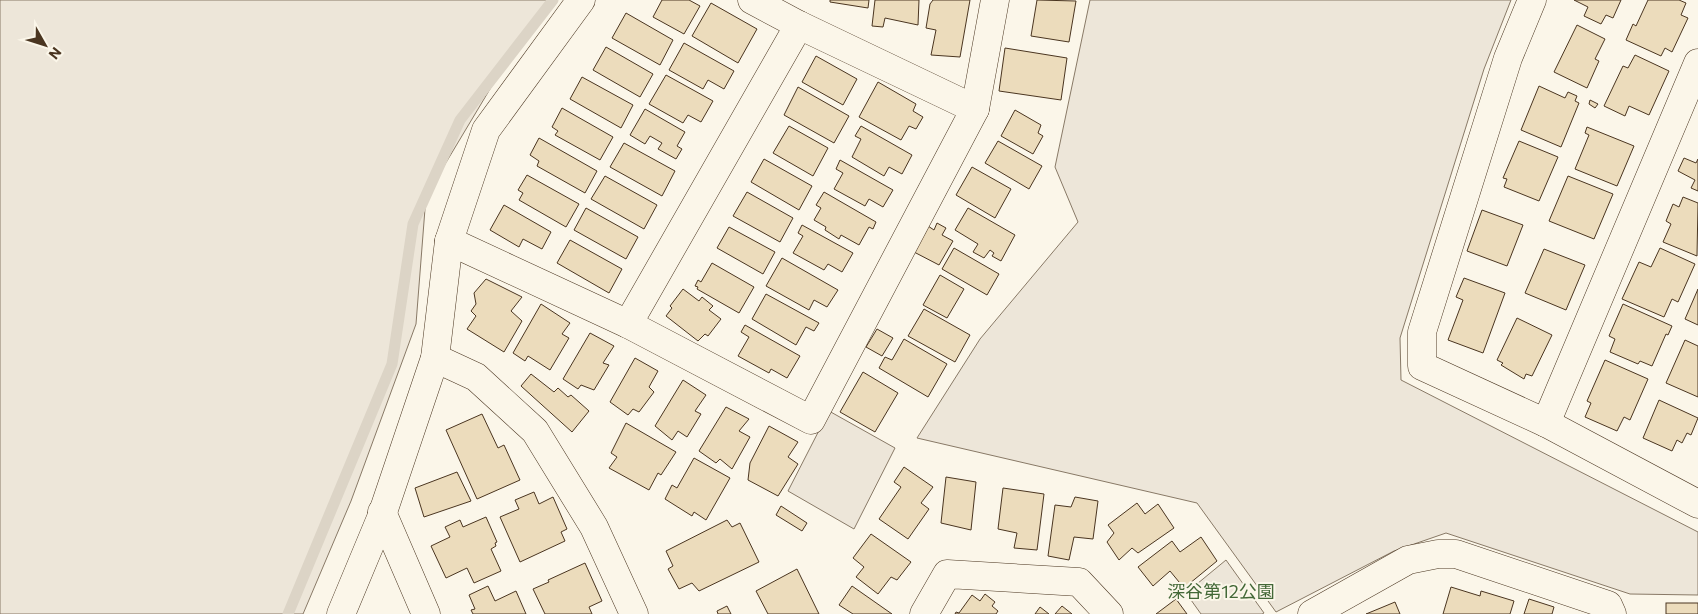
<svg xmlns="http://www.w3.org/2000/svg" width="1698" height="614" font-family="Commissioner,'Noto Sans JP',sans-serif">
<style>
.green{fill:#ede6d9;stroke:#887966}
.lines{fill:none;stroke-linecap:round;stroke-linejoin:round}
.stream{stroke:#dcd4c6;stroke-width:11}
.building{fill:#ecdcbc;stroke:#4a3520}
.minor-casing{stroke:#4a3520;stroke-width:29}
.minor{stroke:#fbf6e9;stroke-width:28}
.labels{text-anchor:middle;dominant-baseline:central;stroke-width:4;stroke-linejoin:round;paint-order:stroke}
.park-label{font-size:18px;fill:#436837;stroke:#fbf6e9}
</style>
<rect width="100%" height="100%" fill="#fbf6e9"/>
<g class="green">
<polygon points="0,0 556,0 496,79 426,196 416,324 351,501 303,614 0,614"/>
<polygon points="1090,0 1511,0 1484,69 1400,338 1401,380 1698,532 1698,595 1630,594 1446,533 1394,551 1276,612 1197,503 917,438 980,339 1078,222 1055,167"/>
<polygon points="829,411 895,448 854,529 788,491"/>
<polygon points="1226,560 1264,613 1262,614 1201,614 1186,593"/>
</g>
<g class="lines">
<polyline class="stream" points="288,614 392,364 413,224 460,120 553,0"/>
</g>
<g class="building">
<polygon points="662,0 689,0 700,6 684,34 653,17"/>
<polygon points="830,0 869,0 868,8 830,2"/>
<polygon points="875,0 919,0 918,25 885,18 883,27 872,26"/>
<polygon points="933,0 970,0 960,57 931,55 936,30 926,28 930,4"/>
<polygon points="1037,0 1076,1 1069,42 1031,36"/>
<polygon points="1574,0 1621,0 1613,18 1606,15 1601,24 1584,16 1588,7"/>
<polygon points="1648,0 1679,0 1686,3 1681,15 1688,18 1672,52 1665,48 1661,56 1626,40 1633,24 1636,26"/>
<polygon points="711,3 757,29 738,63 692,36"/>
<polygon points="626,13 673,40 660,65 612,38"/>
<polygon points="1577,25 1605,39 1595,59 1599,61 1587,88 1554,72"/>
<polygon points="684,43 734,71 724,89 708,80 703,89 669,70"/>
<polygon points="606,47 653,74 640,97 593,70"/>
<polygon points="1005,48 1067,58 1061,100 999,91"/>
<polygon points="1635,55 1669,71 1649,115 1629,106 1625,116 1604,106 1623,66 1628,68"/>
<polygon points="816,56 857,79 843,105 802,82"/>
<polygon points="666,75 713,101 701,122 688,115 683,123 649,104"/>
<polygon points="582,77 633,105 621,128 570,99"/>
<polygon points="878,82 916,104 913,111 923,117 916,129 909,126 901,140 859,117"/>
<polygon points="1539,86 1565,98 1568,92 1577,96 1575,101 1579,103 1561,147 1521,130"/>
<polygon points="798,87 849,116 834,143 784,115"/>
<polygon points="1590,100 1598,104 1595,108 1589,104"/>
<polygon points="562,108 613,137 600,160 555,135 558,131 552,127"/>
<polygon points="645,109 685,132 677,146 682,149 676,159 658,149 662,143 650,136 645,144 630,135"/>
<polygon points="1015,110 1041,125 1038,133 1043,136 1033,154 1001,136"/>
<polygon points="789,126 828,148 813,176 773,153"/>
<polygon points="861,126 912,155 902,174 889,167 884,176 852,157 861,139 855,136"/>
<polygon points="1587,127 1634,146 1617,186 1575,169 1589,135 1585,133"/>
<polygon points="539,138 597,171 585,193 537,166 539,161 530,155"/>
<polygon points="998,141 1042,166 1029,189 985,163"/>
<polygon points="1519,141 1558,157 1539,201 1504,187 1507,179 1503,178"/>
<polygon points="624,143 675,171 662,196 610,167"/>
<polygon points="1684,158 1696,163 1698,159 1698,191 1691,188 1695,180 1678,171"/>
<polygon points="764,159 812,186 799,210 751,182"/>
<polygon points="840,160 893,190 883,207 869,199 865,206 834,189 843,173 836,169"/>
<polygon points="972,167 1011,189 995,218 956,195"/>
<polygon points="527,175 579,204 566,227 519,200 523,193 518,190"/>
<polygon points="605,176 657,205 644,229 591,199"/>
<polygon points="1568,176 1613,194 1594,239 1549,221"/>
<polygon points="747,192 793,218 780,242 733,216"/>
<polygon points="824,192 876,222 873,229 869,227 859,245 841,235 839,239 825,230 826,227 814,220 821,208 816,205"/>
<polygon points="1683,197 1698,203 1697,256 1663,242 1671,224 1666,221 1673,204 1679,207"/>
<polygon points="504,205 551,232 542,249 523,239 519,247 490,230"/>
<polygon points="586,208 638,237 626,259 574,230"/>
<polygon points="968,208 1015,235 1001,261 992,256 994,253 990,250 984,258 973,252 978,244 955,230"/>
<polygon points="1482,210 1523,225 1507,266 1467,251"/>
<polygon points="937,223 946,228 942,235 953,241 939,265 914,252 928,226 934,230"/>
<polygon points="802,225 853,253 842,272 828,264 824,270 793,253 803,236 798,233"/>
<polygon points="729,227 775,252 763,274 717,248"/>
<polygon points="570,240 622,269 609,293 557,263"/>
<polygon points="954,248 999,274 987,295 942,269"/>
<polygon points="1660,248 1695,264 1678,302 1672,299 1664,317 1622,299 1639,262 1651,267"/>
<polygon points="1544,249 1585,265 1566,310 1525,293"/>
<polygon points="782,258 838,290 827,307 814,300 809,310 766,286"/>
<polygon points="712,263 754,287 739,313 697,289 698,287 695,286 698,280 701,282"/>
<polygon points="940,275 964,289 947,318 923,305"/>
<polygon points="1464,278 1505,293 1483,353 1448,340 1463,300 1456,297"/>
<polygon points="486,279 522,297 511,311 522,321 504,352 467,329 476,316 471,311 476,304 474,293"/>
<polygon points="683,289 699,301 702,297 713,306 709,310 721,319 708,336 705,334 698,341 666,316 672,308 670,306"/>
<polygon points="1698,289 1698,325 1685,319"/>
<polygon points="766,294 819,323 814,331 806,327 796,345 752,319"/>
<polygon points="541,304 570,323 562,334 569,338 550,370 528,356 525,361 513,353"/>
<polygon points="1623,304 1672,326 1668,335 1666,334 1652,366 1640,361 1638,364 1610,352 1615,339 1609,336"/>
<polygon points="924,309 970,335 955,362 908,336"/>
<polygon points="1517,318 1552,335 1532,376 1526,374 1524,379 1501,365 1503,363 1497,360"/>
<polygon points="745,325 800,356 787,378 771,369 769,373 738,356 749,337 741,332"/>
<polygon points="877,329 893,338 882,356 866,347"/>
<polygon points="590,333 614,346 603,363 609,365 594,390 581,385 578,389 563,379"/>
<polygon points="904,339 947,364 928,397 879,368 885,357 892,360"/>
<polygon points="1685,340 1698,346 1698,397 1666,383"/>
<polygon points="635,358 658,371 649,387 654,392 639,412 633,409 628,415 610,402"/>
<polygon points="1605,360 1648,379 1630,420 1624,417 1617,431 1585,417 1591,403 1587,401"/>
<polygon points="863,372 898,393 875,432 840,412"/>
<polygon points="531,374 554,392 558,388 568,397 571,395 589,411 572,432 521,386"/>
<polygon points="683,380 706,395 695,411 701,414 687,437 678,431 672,440 655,426"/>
<polygon points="1659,400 1698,418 1691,435 1687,433 1682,443 1677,440 1672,451 1643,438"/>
<polygon points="726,407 749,419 739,431 750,437 732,469 720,459 716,463 699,451"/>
<polygon points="482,414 498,448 504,445 520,480 477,499 446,430"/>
<polygon points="626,423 676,452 661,475 658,473 649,490 609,468 617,457 611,453"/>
<polygon points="769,426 798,442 788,457 798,464 778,496 748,480 750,463"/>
<polygon points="694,458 730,478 706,520 694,512 692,516 665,499 672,485 677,488"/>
<polygon points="904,467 933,487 921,503 929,509 908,539 879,519 901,487 894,482"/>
<polygon points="457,472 471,501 424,517 415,488"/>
<polygon points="946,477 976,482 971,530 941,523"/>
<polygon points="1003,488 1044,494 1037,550 1014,548 1017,533 998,529"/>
<polygon points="534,492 539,504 553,497 567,529 561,532 565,541 520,562 500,517 519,509 515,500"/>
<polygon points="1075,497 1098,501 1093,539 1074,537 1069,560 1048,556 1055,505 1071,507"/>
<polygon points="1137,503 1145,514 1158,504 1174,528 1138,553 1132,548 1119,560 1107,542 1114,533 1108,525"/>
<polygon points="781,506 807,523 802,531 776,515"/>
<polygon points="486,517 497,542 495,543 496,546 491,549 501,571 474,583 467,568 446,578 431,546 450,537 445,527 460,520 463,527"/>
<polygon points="727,520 732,527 740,523 759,562 699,591 692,583 679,589 668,569 673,566 666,551"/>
<polygon points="871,534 911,562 897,580 891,577 878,594 856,577 864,567 853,558"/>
<polygon points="1201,537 1217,561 1184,588 1170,571 1153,586 1138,567 1172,541 1180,552"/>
<polygon points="585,563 602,601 589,607 592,614 545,614 533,589 549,582 548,580"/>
<polygon points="797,569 819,614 768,614 756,591"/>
<polygon points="488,586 495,601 516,591 526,614 473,614 471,610 475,609 469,595"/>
<polygon points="852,586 892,614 853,614 839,605"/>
<polygon points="1451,587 1480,596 1481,591 1514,601 1510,614 1443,614"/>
<polygon points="985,594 995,602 992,606 998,611 996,614 955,614 956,612 959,613 972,595 980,601"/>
<polygon points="1176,599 1187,614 1156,614"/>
<polygon points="1529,599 1554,607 1552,614 1524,614"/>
<polygon points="1395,602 1400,614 1366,614 1383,607"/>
<rect x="1666" y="603" width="32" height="11"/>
<polygon points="727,606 731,614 718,614 717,611"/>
<polygon points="1062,606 1072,614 1055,614"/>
<polygon points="1040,607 1049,614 1035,614"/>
</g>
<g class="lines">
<defs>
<g id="minor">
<polyline points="752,0 799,25 975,109"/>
<polyline points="1532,0 1508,58 1422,332 1422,366 1546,423 1698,504"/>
<polyline points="449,241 628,324 811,420 975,109 995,0"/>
<polyline points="628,324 799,25"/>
<polyline points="435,358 476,377 535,431 594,527 634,614"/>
<polyline points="1546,423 1698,63"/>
<polyline points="382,512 426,614"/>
<polyline points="341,614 381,518 435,358 449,241 486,130 581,0"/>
<polyline points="924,614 947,574 1079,582 1109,614"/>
<polyline points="1312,614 1408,560 1438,554 1456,554 1608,605 1612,614"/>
</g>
</defs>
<use href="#minor" class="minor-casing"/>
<use href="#minor" class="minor"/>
</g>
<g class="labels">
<g class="park-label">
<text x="1221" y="591">深谷第12公園</text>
</g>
</g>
<g transform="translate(45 45) rotate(129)" stroke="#fbf6e9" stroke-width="4" paint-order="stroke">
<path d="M0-4L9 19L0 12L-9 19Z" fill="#4a3520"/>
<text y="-8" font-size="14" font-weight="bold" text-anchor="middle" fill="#4a3520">N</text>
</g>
</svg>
